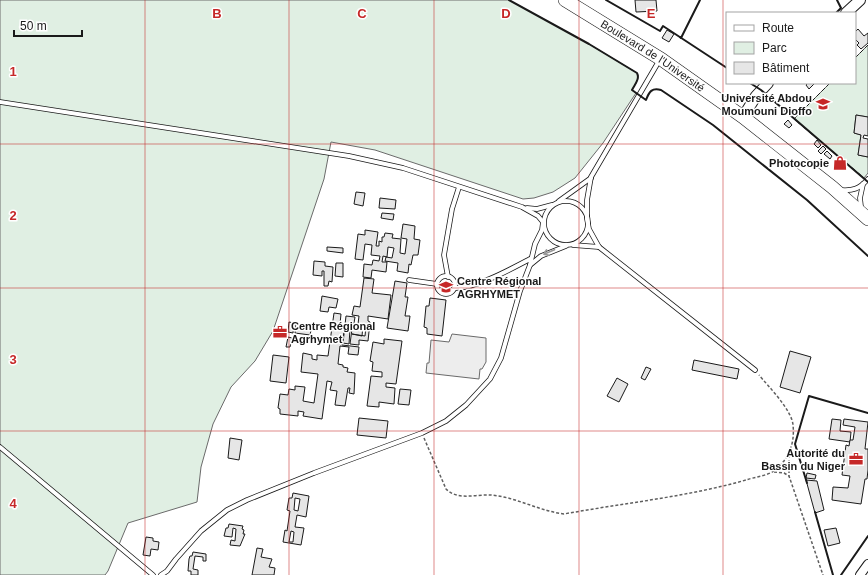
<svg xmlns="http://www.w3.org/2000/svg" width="868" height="575" font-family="Arial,sans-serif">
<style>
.green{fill:#e0efe3;stroke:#6a6a6a}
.parking{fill:#ededed;stroke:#6a6a6a}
.building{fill:#e6e6e6;stroke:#1a1a1a;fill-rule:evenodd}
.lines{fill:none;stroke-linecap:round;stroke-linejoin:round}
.service-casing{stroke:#1a1a1a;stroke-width:5.5}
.minor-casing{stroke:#1a1a1a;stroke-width:10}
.tertiary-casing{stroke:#1a1a1a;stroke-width:12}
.primary-casing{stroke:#1a1a1a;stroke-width:14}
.path{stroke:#5f5f5f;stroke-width:1.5;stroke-dasharray:3 2;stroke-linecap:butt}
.service{stroke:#fff;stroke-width:4}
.minor{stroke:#fff;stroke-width:8}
.tertiary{stroke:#fff;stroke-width:10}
.primary{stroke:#fff;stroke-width:13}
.fence{stroke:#1a1a1a;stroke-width:1;stroke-dasharray:5 2;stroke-linecap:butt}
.wall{stroke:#1a1a1a;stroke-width:2}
.oneway{stroke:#989898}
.grid{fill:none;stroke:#c62828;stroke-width:1;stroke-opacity:0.55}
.labels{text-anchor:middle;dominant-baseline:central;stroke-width:3;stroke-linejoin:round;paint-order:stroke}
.street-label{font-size:11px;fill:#1a1a1a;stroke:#fff}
.poi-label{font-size:11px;font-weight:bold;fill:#1a1a1a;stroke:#fff;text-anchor:end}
.grid-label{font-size:13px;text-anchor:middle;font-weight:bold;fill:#c62828;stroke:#fff;stroke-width:3;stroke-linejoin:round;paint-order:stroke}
</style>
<rect width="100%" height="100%" fill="#fff"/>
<g class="green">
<path d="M0 0H509L589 44 637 73C640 79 635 84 632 90L636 93 603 143 575 178 553 192 534 198 523 199 375 150 331 142 324 179 273 331 255 361 231 387 213 424 201 467 197 502 128 523 108 571 105 575H0Z"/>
<polygon points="868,45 868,117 856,115 854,133 861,135 858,155 868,157 868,173 864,178 794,119 830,83 855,83 855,58"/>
</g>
<polygon class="parking" points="452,334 486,338 486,362 482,369 480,369 479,379 426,373 427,363 429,363 431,340 449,342"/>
<g class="building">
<polygon points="635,0 656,0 657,11 636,12"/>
<polygon points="858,29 864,36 868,33 868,43 861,49 857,45 859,43 855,39 855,32"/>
<polygon points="667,30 674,34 669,42 662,38"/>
<polygon points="808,83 815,83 809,89 806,85"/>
<polygon points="856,115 868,117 868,136 864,135 863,138 868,139 868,157 858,155 861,135 854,133"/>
<polygon points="788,120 792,125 789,128 784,124"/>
<polygon points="817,140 821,145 818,148 814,144"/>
<polygon points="823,146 826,149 821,154 818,151"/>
<polygon points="827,151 832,156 830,159 824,154"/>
<polygon points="838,159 844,164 841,167 835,162"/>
<polygon points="356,192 365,193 363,206 354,204"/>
<polygon points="380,198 396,200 395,209 379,208"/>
<polygon points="382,213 394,214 393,220 381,218"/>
<polygon points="403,224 415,226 414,239 420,240 418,255 413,255 411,265 409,264 408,273 397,271 398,263 385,261 386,257 392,258 394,248 388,247 387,257 383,256 382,262 387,262 386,272 372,270 371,278 363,277 364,264 372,265 373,260 379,261 380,256 371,255 372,245 365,244 363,260 355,259 358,234 365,235 365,230 378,232 376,246 379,246 379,241 382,242 382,237 384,237 385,233 393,234 392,238 401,239 400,253 405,254 407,239 401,238"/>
<polygon points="327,247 343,248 343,253 327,251"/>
<polygon points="314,261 325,262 325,266 333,267 332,282 329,281 328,286 324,286 324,271 322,271 322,276 313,275"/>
<polygon points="336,263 343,263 343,277 335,276"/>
<path d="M364 278 374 279 372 293 391 295 388 319 368 316V321L370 322 368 341 359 340V345L350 344 352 329H350L349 344 343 343 346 316 355 317 354 323H352L351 326H353V323L358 324 359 316 352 315 354 306 360 307ZM363 325 366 326 365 336 352 334 362 336Z"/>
<polygon points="395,281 407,283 405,297 408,297 405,316 410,316 408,331 387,328"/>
<polygon points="322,296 338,299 336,308 329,307 328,312 320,311"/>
<polygon points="430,298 446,300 442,336 427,334 427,328 424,327 426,306 429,306"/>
<polygon points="334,313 341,314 340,324 345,325 342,345 359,347 358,355 348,354 349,347 340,346 338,364 343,365 343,367 348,368 347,372 355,373 354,394 349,393 350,388 348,388 345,406 335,405 337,391 330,390 332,382 327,381 322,419 303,416 304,412 298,411 298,416 280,414 280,409 278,408 280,394 288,395 289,389 295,390 295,386 305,387 303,401 314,403 318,374 301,372 303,353 312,355 312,359 317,360 317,355 328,356"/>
<polygon points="289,322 294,323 293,333 288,332"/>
<polygon points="296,324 312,326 310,335 295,333"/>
<polygon points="288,337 292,338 290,347 286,347"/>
<polygon points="384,339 402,341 396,384 386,383 386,387 395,388 394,404 379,402 379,407 367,406 371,376 382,377 382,372 372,371 373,362 370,361 373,342 384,344"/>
<polygon points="790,351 811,357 800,393 780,387"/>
<polygon points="273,355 289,357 286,383 270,381"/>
<polygon points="694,360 739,369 737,379 692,370"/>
<polygon points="646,367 651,369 645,380 641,378"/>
<polygon points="617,378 628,384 619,402 607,396"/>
<polygon points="400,389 411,390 409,405 398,404"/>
<polygon points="359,418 388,421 386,438 357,435"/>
<polygon points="832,419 841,420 840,431 851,432 850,442 829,439"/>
<polygon points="844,419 868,422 865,449 868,449 868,470 867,479 865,479 861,504 832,500 833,487 848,488 850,476 842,475 846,445 849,446 850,440 853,440 855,427 843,425"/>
<polygon points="230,438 242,440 239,460 228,458"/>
<polygon points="807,473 816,475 815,479 806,478"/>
<polygon points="806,480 817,481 824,510 815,513"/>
<path d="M293 493 309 496 306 517 297 515 295 527 304 528 301 545 283 542 285 530 287 531 290 511 287 510 289 498H292ZM295 498 300 499 298 511 294 510ZM291 531 294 532 293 542H289Z"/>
<polygon points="229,524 243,526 242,529 244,530 243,534 245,534 240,546 230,545 231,540 235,541 236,529 233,528 232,537 224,536 226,528 228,528"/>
<polygon points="836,528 840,543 828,546 824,530"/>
<polygon points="146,537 153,538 153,541 159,542 158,550 151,549 150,556 143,555"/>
<polygon points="257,548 263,549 261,557 272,559 269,567 275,568 274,575 252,575"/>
<polygon points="193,552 206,554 206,561 203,561 203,557 195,556 193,569 198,570 198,575 191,575 191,571 188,571 189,559 190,556 192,556"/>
</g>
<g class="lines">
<defs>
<g id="service">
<polyline points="659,61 591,177 587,200 587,219 589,229 599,247 755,370"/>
<polyline points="0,102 349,156 403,168 522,207 538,216 543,222 542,230 535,244 530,265 520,291 501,358 490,379 466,405 446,421 422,433 314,473 247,500 227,510 201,531 176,559 167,571 161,575"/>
<path d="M841 190C853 191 859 189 868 179"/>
<polyline points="559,201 591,178"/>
<circle cx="566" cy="223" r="22"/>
<polyline points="861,207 860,198 863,184"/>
<polyline points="527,208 537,209 552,205"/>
<polyline points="573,245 599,247"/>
<polyline points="530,265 541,256 566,246"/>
<circle cx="446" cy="285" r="9"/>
<polyline points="448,277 444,255 452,209 459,187"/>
<polyline points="409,280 437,284"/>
<path d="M454 288C475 289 511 269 530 259"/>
<polyline points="0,447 153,575"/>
</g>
<polyline id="minor" points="860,575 868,564"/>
<g id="tertiary">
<polyline points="846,13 860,0"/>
<polyline points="743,117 756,96 768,83"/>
</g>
<g id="primary">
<path id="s1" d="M565 0 661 59 743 117 832 187 868 219"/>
</g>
</defs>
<use href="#service" class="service-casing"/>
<use href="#minor" class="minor-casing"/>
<use href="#tertiary" class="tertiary-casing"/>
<use href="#primary" class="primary-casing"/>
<g class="path">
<path d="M424 438 446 489C458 501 476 494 491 495 516 497 539 511 564 514 624 503 686 497 746 480 754 477 768 476 775 470 789 459 795 443 793 425 792 410 768 386 759 375"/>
<polyline points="789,455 789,476 823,575"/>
<polyline points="774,472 784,473 789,476"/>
</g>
<use href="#service" class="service"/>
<use href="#minor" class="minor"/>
<use href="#tertiary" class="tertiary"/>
<use href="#primary" class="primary"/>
<g class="fence">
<polyline points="855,58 868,45"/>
<polyline points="830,83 794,119 864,178"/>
</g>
<g class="wall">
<path d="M509 0 589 44 637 73C640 79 635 84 632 90L646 100C649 92 652 87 661 90L713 125 807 200 868 256"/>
<polyline points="606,0 660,31 663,26 727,68"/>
<polyline points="836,13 841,8 837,0"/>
<polyline points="680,37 681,38 700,0"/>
<polyline points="750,83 761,90 868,182"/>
<polyline points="807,483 795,444 809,396 868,413"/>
<polyline points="815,512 833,575"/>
<polyline points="841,575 868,536"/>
</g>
</g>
<defs><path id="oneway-shaft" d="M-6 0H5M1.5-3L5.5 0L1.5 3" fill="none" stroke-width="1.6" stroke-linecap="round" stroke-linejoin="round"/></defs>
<use class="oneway" href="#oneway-shaft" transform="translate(549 252) rotate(157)"/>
<path class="grid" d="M145 0V575M289 0V575M434 0V575M579 0V575M723 0V575M0 144H868M0 288H868M0 431H868"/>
<defs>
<symbol id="university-bare" viewBox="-9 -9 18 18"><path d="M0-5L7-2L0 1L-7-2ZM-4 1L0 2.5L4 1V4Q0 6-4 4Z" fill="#c62828" stroke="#fff" stroke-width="2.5" paint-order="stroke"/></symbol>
<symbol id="shop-bare" viewBox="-9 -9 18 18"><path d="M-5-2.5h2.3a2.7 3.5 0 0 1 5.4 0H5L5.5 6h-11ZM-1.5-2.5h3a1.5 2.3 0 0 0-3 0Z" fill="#c62828" stroke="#fff" stroke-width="2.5" paint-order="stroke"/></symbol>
<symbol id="office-bare" viewBox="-9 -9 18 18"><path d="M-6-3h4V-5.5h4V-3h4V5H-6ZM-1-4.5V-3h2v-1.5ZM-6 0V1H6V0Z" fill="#c62828" stroke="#fff" stroke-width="2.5" paint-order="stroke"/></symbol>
</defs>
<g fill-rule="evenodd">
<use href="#university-bare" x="813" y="94" width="20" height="20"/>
<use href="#shop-bare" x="830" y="153" width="20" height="20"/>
<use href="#university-bare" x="436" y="277" width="20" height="20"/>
<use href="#office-bare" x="270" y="322" width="20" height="20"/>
<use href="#office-bare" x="846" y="449" width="20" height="20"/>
</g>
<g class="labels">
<g class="street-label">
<text stroke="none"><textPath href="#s1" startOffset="104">Boulevard de l'Université</textPath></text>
</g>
<g class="poi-label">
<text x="812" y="98">Université Abdou<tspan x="812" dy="13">Moumouni Dioffo</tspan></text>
<text x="829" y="163">Photocopie</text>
<text x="457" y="281" text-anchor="start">Centre Régional<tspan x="457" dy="13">AGRHYMET</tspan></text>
<text x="291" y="326" text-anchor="start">Centre Régional<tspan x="291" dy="13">Agrhymet</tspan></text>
<text x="845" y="453">Autorité du<tspan x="845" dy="13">Bassin du Niger</tspan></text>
</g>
</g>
<g class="grid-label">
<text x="217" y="18">B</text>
<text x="362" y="18">C</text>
<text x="506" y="18">D</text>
<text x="651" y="18">E</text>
<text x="13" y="76">1</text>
<text x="13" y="220">2</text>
<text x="13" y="364">3</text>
<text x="13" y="508">4</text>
</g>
<rect x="726" y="12" width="130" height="72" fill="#ffffff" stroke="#a3a3a3"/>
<rect x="734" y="25" width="20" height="6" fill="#ffffff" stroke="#a3a3a3"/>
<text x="762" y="32" font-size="12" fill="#1a1a1a">Route</text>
<rect x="734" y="42" width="20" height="12" fill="#e0efe3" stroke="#a3a3a3"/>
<text x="762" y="52" font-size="12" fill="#1a1a1a">Parc</text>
<rect x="734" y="62" width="20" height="12" fill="#e6e6e6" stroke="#a3a3a3"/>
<text x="762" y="72" font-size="12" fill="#1a1a1a">Bâtiment</text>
<path d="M14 30v6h68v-6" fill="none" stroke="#1a1a1a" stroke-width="2"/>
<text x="20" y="30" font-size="12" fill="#1a1a1a" stroke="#ffffff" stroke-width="3" paint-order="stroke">50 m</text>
</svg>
